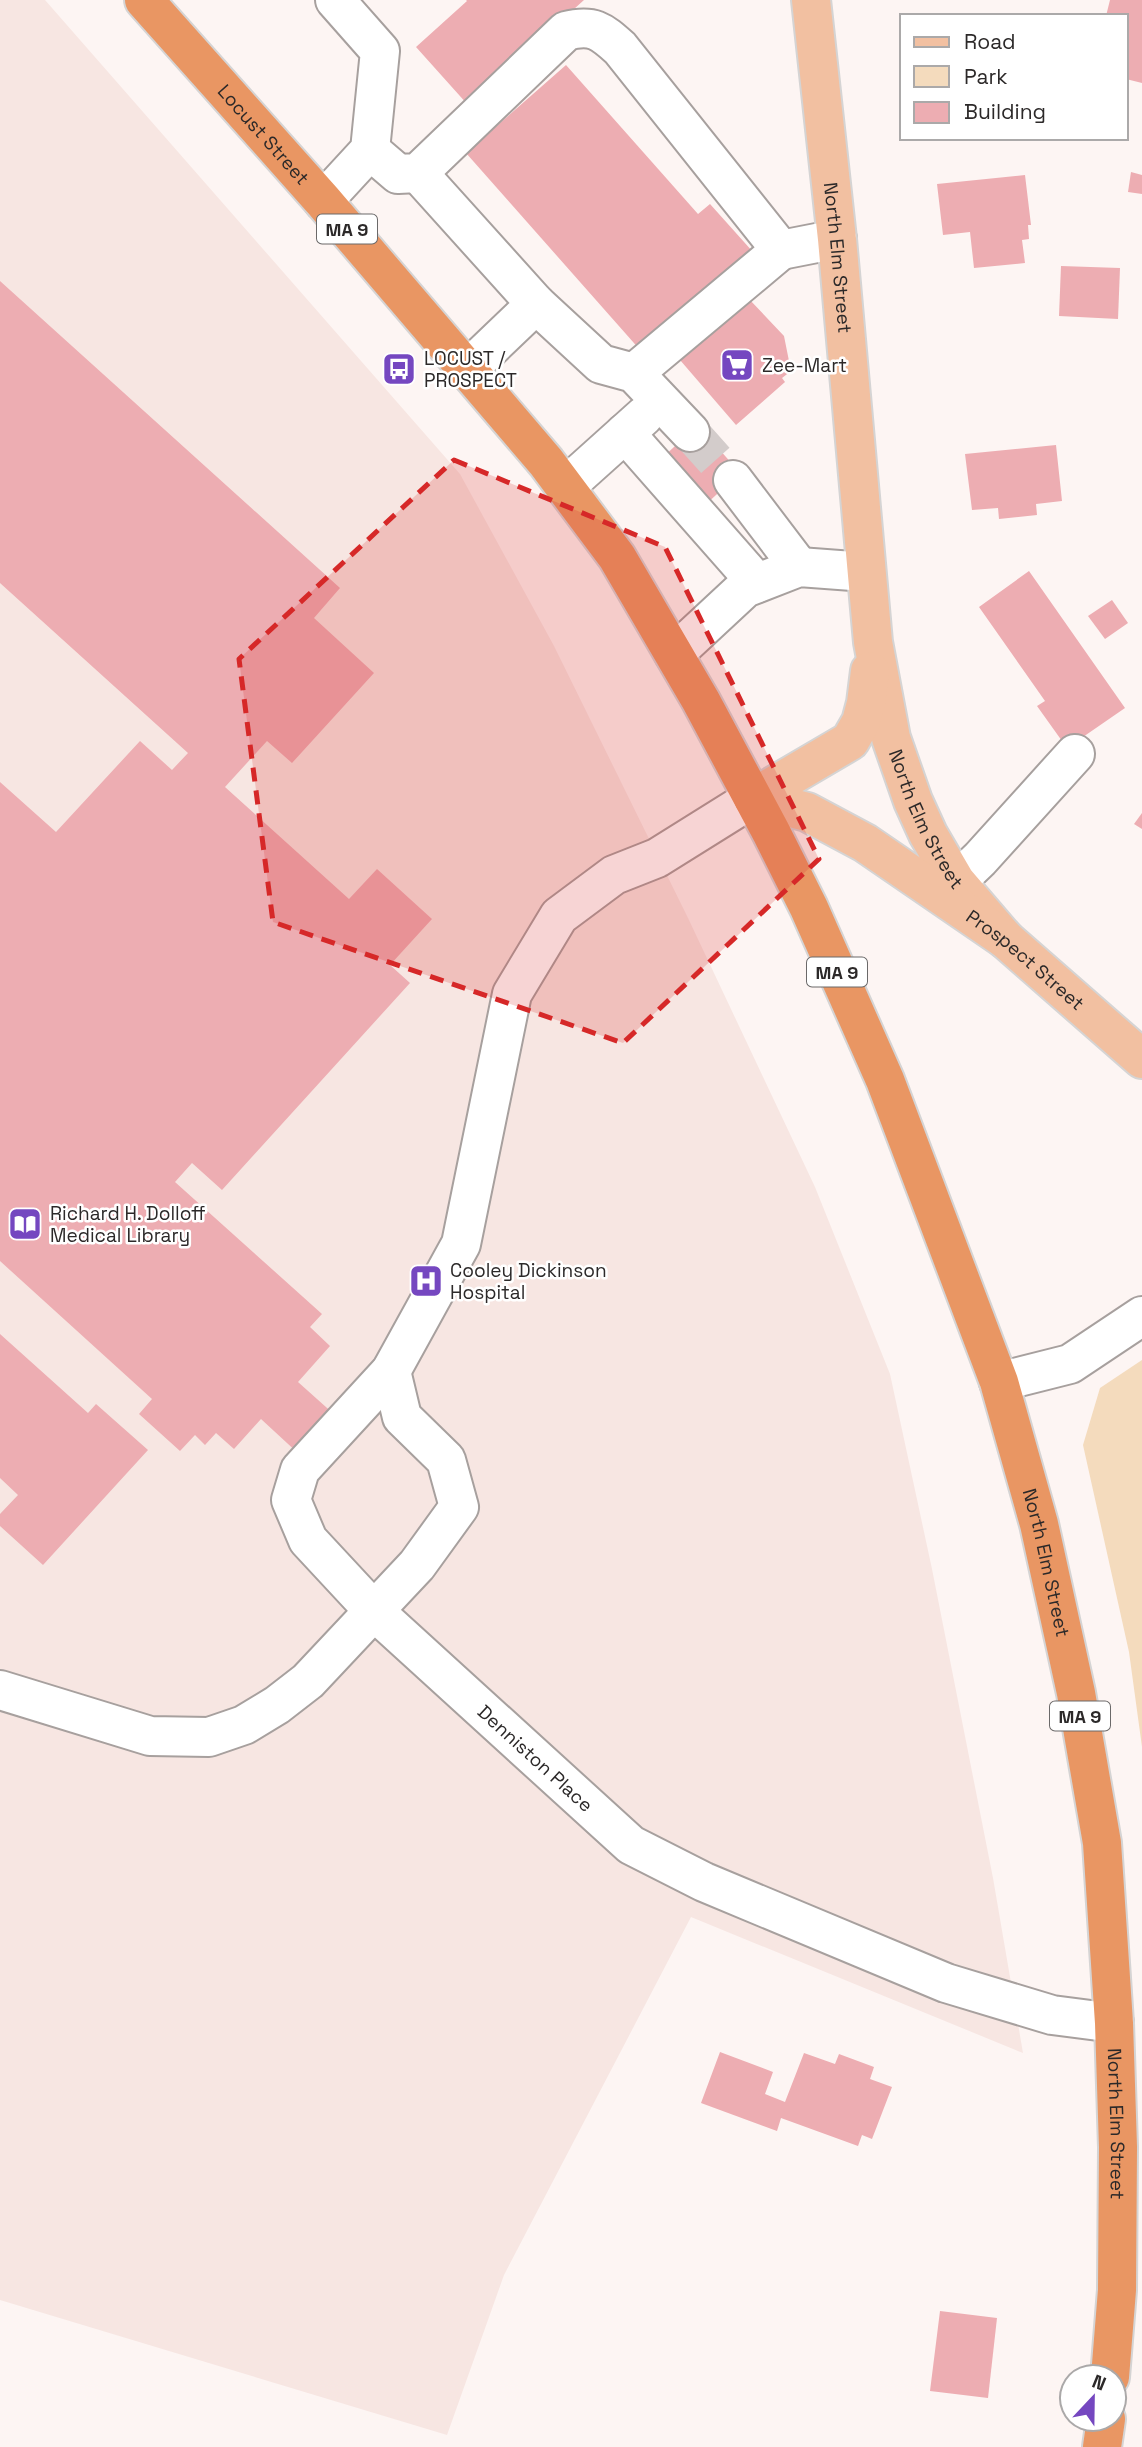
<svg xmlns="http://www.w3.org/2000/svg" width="1142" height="2447" font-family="'Space Grotesk',sans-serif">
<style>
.built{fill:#f7e6e2}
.green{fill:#f4dbbd}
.building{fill:#edadb2}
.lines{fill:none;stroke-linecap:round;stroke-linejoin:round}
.minor-tunnel{stroke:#d3cccb;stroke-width:38;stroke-dasharray:38 19;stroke-linecap:butt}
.minor-casing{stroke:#a7a09e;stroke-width:42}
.major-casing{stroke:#d5d4d4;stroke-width:42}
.highway-casing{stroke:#d5d4d4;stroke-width:42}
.minor{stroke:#fff;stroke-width:38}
.major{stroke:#f2c0a1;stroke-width:38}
.highway{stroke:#e99663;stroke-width:38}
.marked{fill:#d62828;fill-opacity:0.2;stroke:#d62828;stroke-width:5;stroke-dasharray:14 9;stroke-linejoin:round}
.labels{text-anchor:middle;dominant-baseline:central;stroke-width:5;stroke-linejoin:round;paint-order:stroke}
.shield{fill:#fff;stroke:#6b6969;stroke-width:2}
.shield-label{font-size:18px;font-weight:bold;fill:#2c2929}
.street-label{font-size:19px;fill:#2c2929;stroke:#fff}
.poi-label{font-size:19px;fill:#2c2929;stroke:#fff;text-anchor:start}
</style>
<rect width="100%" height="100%" fill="#fdf5f3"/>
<polygon class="built" points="0,0 45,0 460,474 554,646 688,918 815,1187 890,1374 932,1569 993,1878 1023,2053 691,1917 504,2275 447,2435 0,2300"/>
<polygon class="green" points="1142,1360 1142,1747 1129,1652 1083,1445 1100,1388"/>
<g class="building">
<polygon points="466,0 584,0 468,105 416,47 467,1"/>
<polygon points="1110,0 1142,0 1142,83 1126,79 1126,16 1106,16"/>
<polygon points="566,65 698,214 710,204 753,252 641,351 466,153"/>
<polygon points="1131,172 1142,175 1142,194 1128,192"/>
<polygon points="1025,175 1031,225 1028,225 1029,239 1022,240 1025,263 974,268 970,232 943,235 937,184"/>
<polygon points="1061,266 1120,268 1118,319 1059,316"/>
<polygon points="0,281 340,588 314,618 374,673 292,763 267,741 225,787 349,899 377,869 432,919 390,965 410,983 222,1190 192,1163 175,1182 322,1314 310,1327 330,1346 298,1382 336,1416 300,1455 261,1419 234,1449 216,1433 205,1445 195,1435 180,1451 139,1414 152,1399 0,1261 0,782 56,832 140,741 172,770 188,753 0,583"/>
<polygon points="749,299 784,336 791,371 782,378 785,382 736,425 680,360"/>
<polygon points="698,425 740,473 704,506 662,458"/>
<polygon points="1056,445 1062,501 1036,504 1037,515 999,519 998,508 972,510 965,454"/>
<polygon points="1029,571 1125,708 1067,748 1037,706 1045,701 979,607"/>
<polygon points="1112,600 1128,623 1105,639 1088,616"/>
<polygon points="1142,813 1142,829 1134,824"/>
<polygon points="0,1334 88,1413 96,1404 148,1450 43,1565 0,1526 0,1514 18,1495 0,1478"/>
<polygon points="720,2052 773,2072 765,2094 785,2102 804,2053 835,2064 839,2054 874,2067 870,2079 892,2087 872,2139 862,2135 858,2146 781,2118 777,2131 701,2103"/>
<polygon points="940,2311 997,2318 988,2398 930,2391"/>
</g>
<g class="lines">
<polyline class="minor-tunnel" points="690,432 733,480"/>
<defs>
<g id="minor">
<path d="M370 150 398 174 418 173 566 31C593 24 601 31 620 48L781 250 837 239"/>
<polyline points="418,173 536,304 601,364 634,373 690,432"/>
<polyline points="323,201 370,150 380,51 335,0"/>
<polyline points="467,370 536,304"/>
<polyline points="634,373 781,250"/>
<polyline points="625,433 757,583"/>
<polyline points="733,480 799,567"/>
<polyline points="565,487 644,416"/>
<polyline points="674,654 745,588 799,567 866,572"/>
<path id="s1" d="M753 798 657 858 614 875 559 916 512 994 461 1244 391 1371 300 1470 291 1500 308 1540 374 1611 631 1845 704 1882 946 1983 1052 2015 1114 2023"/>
<polyline points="956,882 980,859 1075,754"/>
<polyline points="999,1382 1070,1364 1142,1316"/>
<polyline points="0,1690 150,1736 209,1737 244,1725 277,1705 308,1681 417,1565 459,1507 446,1460 402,1417 391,1371"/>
</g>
<g id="major">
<path id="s2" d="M811 0 837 239 873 642 891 738 913 801 928 834 956 882 1005 939"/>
<path id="s3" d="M753 798 807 812 865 843 1005 939 1142 1059"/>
<polyline points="753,798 850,741 861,722 866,703 870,671"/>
</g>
<g id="highway">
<path id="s4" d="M144 0 323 201 546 462 617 557 701 701 771 832 809 908 885 1080 999 1382 1039 1524 1076 1693 1102 1843 1114 2023 1118 2147 1117 2290 1110 2377"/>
<polyline points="1102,2447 1106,2419"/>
</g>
</defs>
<use href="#minor" class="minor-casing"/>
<use href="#major" class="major-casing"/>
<use href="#highway" class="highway-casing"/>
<use href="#minor" class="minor"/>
<use href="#major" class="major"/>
<use href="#highway" class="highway"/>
</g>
<path class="marked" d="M454 460 665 547 819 859 623 1043 273 922 239 659Z"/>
<defs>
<symbol id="supermarket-square" viewBox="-11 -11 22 22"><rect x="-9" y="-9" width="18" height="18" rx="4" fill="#7547c0" stroke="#fff"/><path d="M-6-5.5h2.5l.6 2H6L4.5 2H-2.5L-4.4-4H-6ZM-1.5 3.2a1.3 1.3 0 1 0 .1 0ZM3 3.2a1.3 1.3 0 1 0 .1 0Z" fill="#fff"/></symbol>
<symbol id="bus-square" viewBox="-11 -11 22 22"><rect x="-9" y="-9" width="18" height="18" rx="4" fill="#7547c0" stroke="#fff"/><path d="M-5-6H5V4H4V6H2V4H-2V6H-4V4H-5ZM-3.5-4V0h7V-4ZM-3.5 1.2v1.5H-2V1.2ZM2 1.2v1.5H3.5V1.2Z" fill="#fff"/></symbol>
<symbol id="library-square" viewBox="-11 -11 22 22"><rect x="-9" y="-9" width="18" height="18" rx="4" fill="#7547c0" stroke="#fff"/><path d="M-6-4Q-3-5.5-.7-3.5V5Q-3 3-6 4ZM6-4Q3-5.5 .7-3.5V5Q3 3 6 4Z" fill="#fff"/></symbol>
<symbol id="hospital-square" viewBox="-11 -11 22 22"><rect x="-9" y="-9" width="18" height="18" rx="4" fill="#7547c0" stroke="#fff"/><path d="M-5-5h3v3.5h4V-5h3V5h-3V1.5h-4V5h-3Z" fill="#fff"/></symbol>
</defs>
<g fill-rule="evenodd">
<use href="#supermarket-square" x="718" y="346" width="38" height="38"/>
<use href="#bus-square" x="380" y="350" width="38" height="38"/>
<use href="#library-square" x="6" y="1205" width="38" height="38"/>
<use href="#hospital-square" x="407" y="1262" width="38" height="38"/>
</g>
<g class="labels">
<g class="shield">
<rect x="317" y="214.5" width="60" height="29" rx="5"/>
<rect x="807" y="957.5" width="60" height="29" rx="5"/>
<rect x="1050" y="1701.5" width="60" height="29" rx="5"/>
</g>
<g class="shield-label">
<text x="347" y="229">MA 9</text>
<text x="837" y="972">MA 9</text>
<text x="1080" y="1716">MA 9</text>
</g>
<g class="street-label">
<text stroke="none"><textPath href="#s4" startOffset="180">Locust Street</textPath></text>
<text stroke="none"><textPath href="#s2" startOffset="259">North Elm Street</textPath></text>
<text stroke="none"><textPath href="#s2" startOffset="831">North Elm Street</textPath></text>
<text stroke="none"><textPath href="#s3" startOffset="320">Prospect Street</textPath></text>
<text stroke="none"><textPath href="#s4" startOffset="1829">North Elm Street</textPath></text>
<text stroke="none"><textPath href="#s1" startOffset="1244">Denniston Place</textPath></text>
<text stroke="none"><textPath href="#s4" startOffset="2396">North Elm Street</textPath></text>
</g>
<g class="poi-label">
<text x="424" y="358">LOCUST /<tspan x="424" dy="22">PROSPECT</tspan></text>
<text x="762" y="365">Zee-Mart</text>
<text x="50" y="1213">Richard H. Dolloff<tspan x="50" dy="22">Medical Library</tspan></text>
<text x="450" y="1270">Cooley Dickinson<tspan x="450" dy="22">Hospital</tspan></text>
</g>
</g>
<rect x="900" y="14" width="228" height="126" fill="#ffffff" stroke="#aba9a9" stroke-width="2"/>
<rect x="914" y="37" width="35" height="10" fill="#f2c0a1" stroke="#aba9a9" stroke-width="2"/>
<text x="964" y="49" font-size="21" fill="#2c2929">Road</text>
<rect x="914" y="66" width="35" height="21" fill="#f4dbbd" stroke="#aba9a9" stroke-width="2"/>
<text x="964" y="84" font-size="21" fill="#2c2929">Park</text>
<rect x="914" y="102" width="35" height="21" fill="#edadb2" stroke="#aba9a9" stroke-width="2"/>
<text x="964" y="119" font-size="21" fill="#2c2929">Building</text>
<g transform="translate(1093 2398) rotate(22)"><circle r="33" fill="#ffffff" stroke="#aba9a9" stroke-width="2"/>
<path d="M0-5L12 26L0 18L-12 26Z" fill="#7547c0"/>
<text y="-10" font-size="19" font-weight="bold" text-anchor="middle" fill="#2c2929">N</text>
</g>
</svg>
